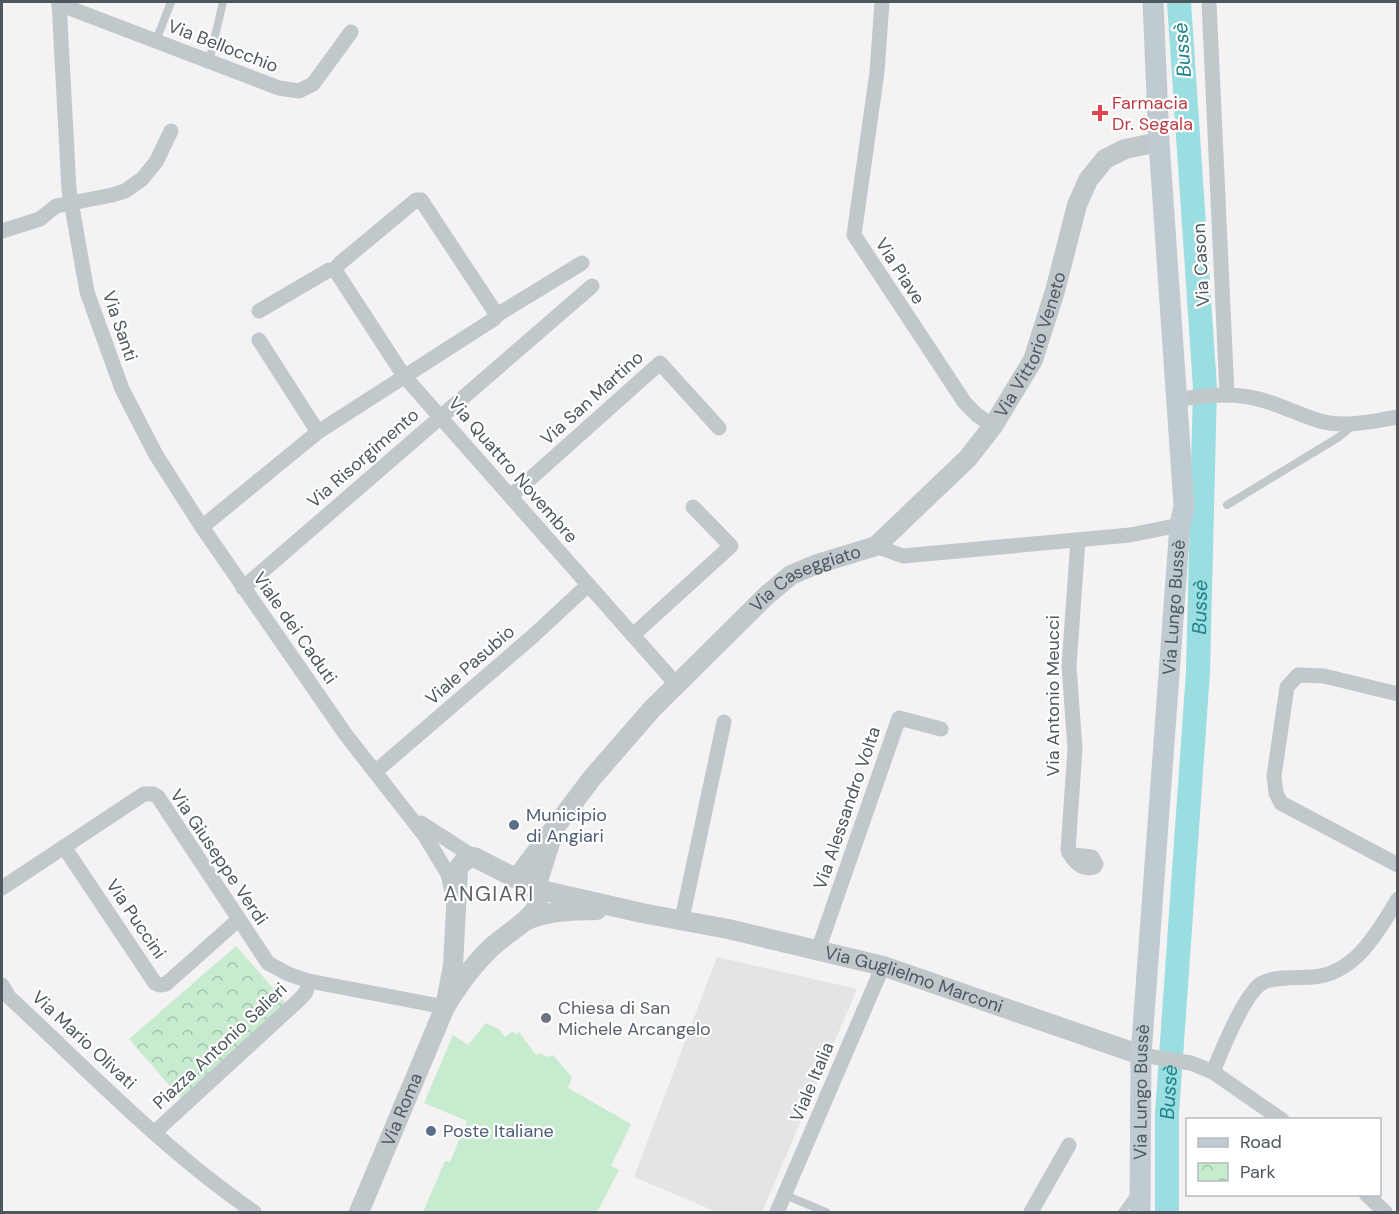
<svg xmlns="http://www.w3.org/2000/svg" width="1399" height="1214" font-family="'DM Sans',sans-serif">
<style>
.education{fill:#e5e3e4}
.park{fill:url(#park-crowns)}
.pitch{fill:#c7ebcf}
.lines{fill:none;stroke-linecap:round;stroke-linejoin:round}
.river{stroke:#9adee2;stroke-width:24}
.service{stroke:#c0c8cc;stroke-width:8}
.minor{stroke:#c0c8cc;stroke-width:15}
.tertiary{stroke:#c0c8cc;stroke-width:20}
.secondary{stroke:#c0cbd1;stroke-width:21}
.health-dot{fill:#e0444e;stroke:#fff;stroke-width:2}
.service-dot{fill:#5c6f8a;stroke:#fff;stroke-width:2}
.worship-dot{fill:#6b7280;stroke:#fff;stroke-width:2}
.labels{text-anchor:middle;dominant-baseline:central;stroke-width:4.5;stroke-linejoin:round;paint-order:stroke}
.street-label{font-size:18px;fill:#4c585d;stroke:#fff}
.health-label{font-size:18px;fill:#be3a42;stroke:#fff;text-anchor:start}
.service-label{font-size:18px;fill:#4e5e75;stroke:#fff;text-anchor:start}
.worship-label{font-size:18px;fill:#5b616d;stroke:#fff;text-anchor:start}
.water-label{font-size:20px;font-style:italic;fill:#1d8288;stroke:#fff}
.quarter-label{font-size:21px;letter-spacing:1.5px;fill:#5f6366;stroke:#fff}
</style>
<defs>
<pattern id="park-crowns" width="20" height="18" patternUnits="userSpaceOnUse" patternTransform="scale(1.5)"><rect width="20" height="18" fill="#c7ebcf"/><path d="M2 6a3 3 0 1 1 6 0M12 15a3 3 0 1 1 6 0" fill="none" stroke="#a4c1ab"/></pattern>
</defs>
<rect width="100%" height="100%" fill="#f4f2f3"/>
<polygon class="education" points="717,957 857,989 762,1212 717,1212 634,1177"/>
<polygon class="park" points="236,946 288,1005 181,1099 129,1039"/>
<polygon class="pitch" points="486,1023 499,1029 505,1037 513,1031 516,1035 519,1032 536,1055 540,1053 547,1057 553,1055 572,1077 568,1088 631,1124 611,1166 619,1170 597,1212 423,1212 445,1161 450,1162 467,1121 424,1103 453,1035 468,1045"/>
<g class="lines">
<path class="river" id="s1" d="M1167 1212V1113L1198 672 1205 388 1179 2"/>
<g class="service">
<polyline points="156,41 171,2"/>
<polyline points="209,62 223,2"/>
<polyline points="1227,505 1339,437 1352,426"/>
<polyline points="785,1195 826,1212"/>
<polyline points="1122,1212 1135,1194"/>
</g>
<g class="minor">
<polyline points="59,2 69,190 87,292 122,389 156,455 202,527 346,735 425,836 448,874 452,892"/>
<polyline points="882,2 877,72 854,235 965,403 977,415 993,426"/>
<polyline points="1209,2 1227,395"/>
<polyline points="59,4 279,88 299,91 313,84 351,32"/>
<polyline points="2,231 40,219 56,206 112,195 125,191 142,179 156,162 171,131"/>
<polyline points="335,270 404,376 676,684"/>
<polyline points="497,315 582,263"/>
<polyline points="259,340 318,432"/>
<path d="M1178 399C1199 397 1221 393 1242 396 1270 399 1293 413 1320 421 1346 428 1372 421 1398 417"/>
<polyline points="511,496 660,363 719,428"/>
<polyline points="202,527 318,432 494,319 497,315 421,200 416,200 339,264 335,270 329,270 259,311"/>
<polyline points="876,546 903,556 1130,535 1180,525"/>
<polyline points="243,588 592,286"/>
<polyline points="633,635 731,546 693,507"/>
<polyline points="1398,694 1324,676 1298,675 1287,687 1274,776 1276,793 1281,803 1398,865"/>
<polyline points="375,772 533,636 588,585"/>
<polyline points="421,823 474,857"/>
<polyline points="64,847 155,983 160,985 166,984 238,920"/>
<path d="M1069 853 1074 855 1092 857 1096 864 1094 867C1082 871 1073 861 1068 850L1075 749 1069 666 1078 540"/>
<polyline points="2,888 144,794 153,794 158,797 268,963 288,974 309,981 445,1007"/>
<polyline points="682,919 724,722"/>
<polyline points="818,950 899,718 941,729"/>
<path d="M2 985 9 997C89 1071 165 1151 254 1212"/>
<polyline points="1141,1055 1191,1063 1213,1072 1282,1120"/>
<path d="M1213 1072C1221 1052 1245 993 1262 983 1275 976 1298 978 1313 977 1355 974 1378 932 1398 899"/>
<polyline points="155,1132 300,999 306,992 309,981"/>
<polyline points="1366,1194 1385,1212"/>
<polyline points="777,1212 883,966"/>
<polyline points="1031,1212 1069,1145"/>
</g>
<g class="tertiary">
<path id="s2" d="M514 878 522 871 592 778 652 709 767 595 791 575 817 564 876 546 968 458 993 426 1033 360 1055 291 1077 205 1088 180 1105 159 1125 149 1159 142"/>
<path d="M523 922C546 910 573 911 597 910"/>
<path id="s3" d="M445 1007 453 966 458 870C461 862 466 859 474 857L537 889 642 913 728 929 883 966 1141 1055"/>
<path id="s4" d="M359 1212 445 1007C459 984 474 963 494 945 507 933 526 924 536 908 540 902 538 896 535 890L551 840"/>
</g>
<path class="secondary" id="s5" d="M1140 1212 1141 1055 1180 525 1184 506 1159 142 1153 2"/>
</g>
<path class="health-dot" d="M1097 104h6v6h6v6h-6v6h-6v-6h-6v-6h6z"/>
<g class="service-dot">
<circle cx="514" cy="825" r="6"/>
<circle cx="431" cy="1131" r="6"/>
</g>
<circle class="worship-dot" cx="546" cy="1018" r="6"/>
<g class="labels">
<g class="street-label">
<text transform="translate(223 46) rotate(21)">Via Bellocchio</text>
<text transform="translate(1201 265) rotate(-93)">Via Cason</text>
<text transform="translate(900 271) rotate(57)">Via Piave</text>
<text transform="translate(120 326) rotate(71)">Via Santi</text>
<text stroke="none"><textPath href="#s2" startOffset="760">Via Vittorio Veneto</textPath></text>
<text transform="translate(592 398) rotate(-42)">Via San Martino</text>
<text transform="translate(363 458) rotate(-41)">Via Risorgimento</text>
<text transform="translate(513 470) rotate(49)">Via Quattro Novembre</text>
<text stroke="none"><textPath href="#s2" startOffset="423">Via Caseggiato</textPath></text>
<text stroke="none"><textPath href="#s5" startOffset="606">Via Lungo Bussè</textPath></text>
<text transform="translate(295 628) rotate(55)">Viale dei Caduti</text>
<text transform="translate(470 665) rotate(-41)">Viale Pasubio</text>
<text transform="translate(1053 696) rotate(-90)">Via Antonio Meucci</text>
<text transform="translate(847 808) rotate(-71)">Via Alessandro Volta</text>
<text transform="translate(219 857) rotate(56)">Via Giuseppe Verdi</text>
<text transform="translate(136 919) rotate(56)">Via Puccini</text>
<text stroke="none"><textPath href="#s3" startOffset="618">Via Guglielmo Marconi</textPath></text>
<text transform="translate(84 1040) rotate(43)">Via Mario Olivati</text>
<text transform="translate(220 1046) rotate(-43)">Piazza Antonio Salieri</text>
<text transform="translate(812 1082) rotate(-67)">Viale Italia</text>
<text stroke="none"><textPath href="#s5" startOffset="120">Via Lungo Bussè</textPath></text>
<text stroke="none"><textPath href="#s4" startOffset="111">Via Roma</textPath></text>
</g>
<g class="health-label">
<text x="1112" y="103">Farmacia<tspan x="1112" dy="21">Dr. Segala</tspan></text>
</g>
<g class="service-label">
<text x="526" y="815">Municipio<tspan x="526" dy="21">di Angiari</tspan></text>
<text x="443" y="1131">Poste Italiane</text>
</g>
<g class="worship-label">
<text x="558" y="1008">Chiesa di San<tspan x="558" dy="21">Michele Arcangelo</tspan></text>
</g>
<g class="water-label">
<text transform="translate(1182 50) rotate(-94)">Bussè</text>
<text stroke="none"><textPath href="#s1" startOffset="606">Bussè</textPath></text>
<text stroke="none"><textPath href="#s1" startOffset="120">Bussè</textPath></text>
</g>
<g class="quarter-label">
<text x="489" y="894">ANGIARI</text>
</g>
</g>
<rect width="1399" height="1214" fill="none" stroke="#4c585d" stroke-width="6"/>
<rect x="1186" y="1118" width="195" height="78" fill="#ffffff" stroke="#b7bcbe" stroke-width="1.5"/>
<rect x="1198" y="1138" width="30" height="9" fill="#c0cbd1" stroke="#b7bcbe" stroke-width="1.5"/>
<text x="1240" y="1148" font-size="18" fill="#4c585d">Road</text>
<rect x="1198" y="1163" width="30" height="18" fill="url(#park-crowns)" stroke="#b7bcbe" stroke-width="1.5"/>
<text x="1240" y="1178" font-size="18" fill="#4c585d">Park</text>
</svg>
